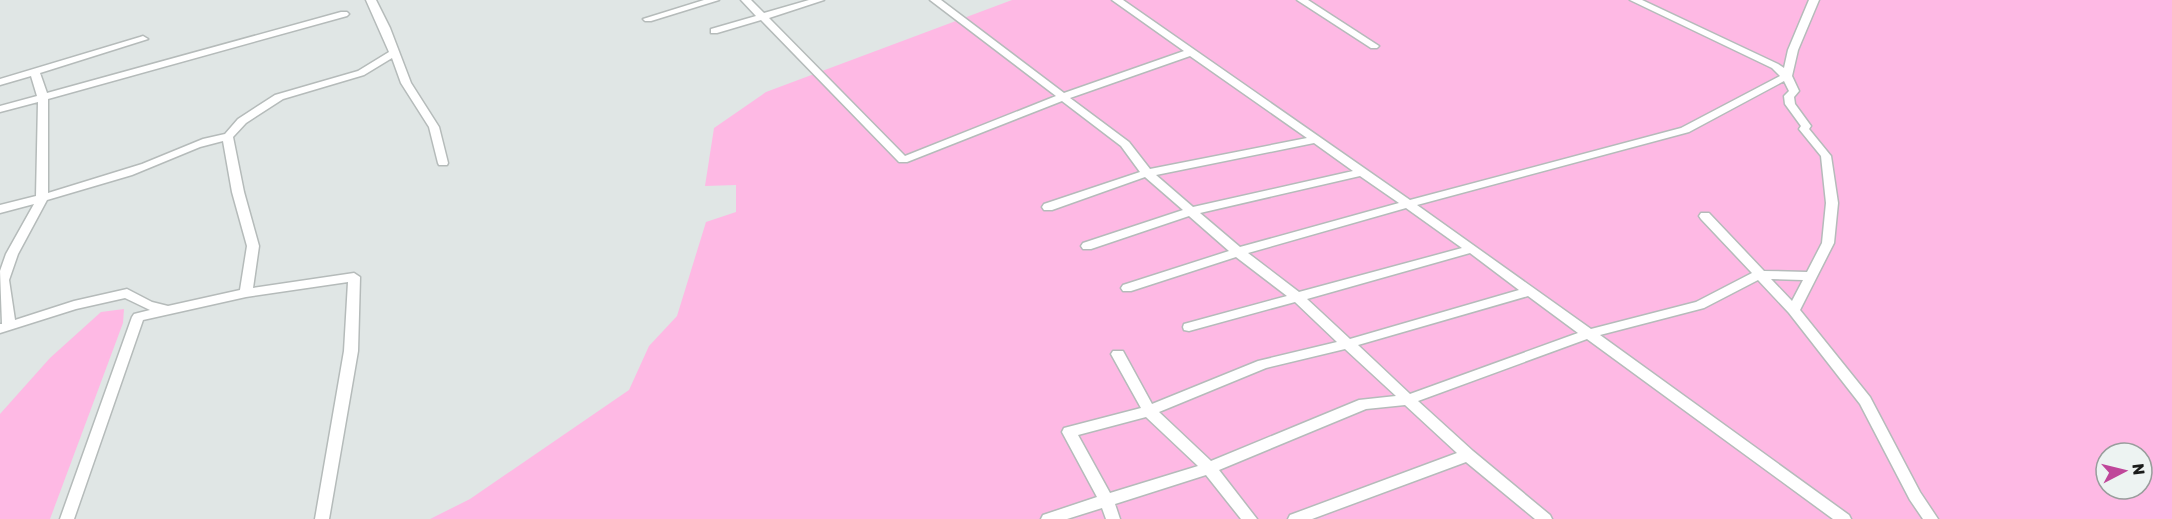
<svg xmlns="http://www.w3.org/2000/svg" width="2172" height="519" font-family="Rubik,sans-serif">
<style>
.green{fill:#feb9e4;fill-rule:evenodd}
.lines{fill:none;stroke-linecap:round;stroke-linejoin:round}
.street-casing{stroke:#b5bbba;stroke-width:3}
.street{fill:#fff;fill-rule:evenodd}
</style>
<rect width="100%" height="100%" fill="#e0e6e5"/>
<g class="green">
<path d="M1012 0H2172V519H430L470 499 629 390 649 346 677 316 706 222 736 212V185L705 186 714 128 766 92ZM2106 453H2142V489H2106Z"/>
<polygon points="124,309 123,323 50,519 0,519 0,414 50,358 101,312"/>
</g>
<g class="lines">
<defs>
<g id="street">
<path d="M366 0H376L390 28 411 83 439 127 448 163 447 165H439L438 163 429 127 401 83 392 58 364 75 283 99 246 123 233 137 244 192 259 246 253 288 354 273 360 277 358 351 329 519H315L344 351 348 282 246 297 143 320 74 519H60L132 317 134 314 150 310 125 298 76 309 0 333V324H2L0 271 6 254 34 204 0 213V205L36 196 38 102 0 112V106L37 96 31 76 0 85V79L140 37 143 36 148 39 40 73 47 93 341 12H347L349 14 347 16 48 99V193L142 164 203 139 225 134 238 119 275 95 358 71 389 52ZM223 141 232 192 247 246 240 290 168 306 152 302 127 289 74 301 15 320 9 280 18 254 47 200 132 175 200 147Z"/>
<polygon points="704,0 719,0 651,21 645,21 643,19"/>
<path d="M741 0H751L764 13 809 0H824L769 18 905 156 1056 96 930 0H941L1064 93 1184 51 1112 0H1123L1410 200 1681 128 1780 76 1772 68 1630 0H1642L1778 64 1784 68 1788 50 1809 0H1819L1798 50 1792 76 1799 91 1794 97 1795 104 1811 126 1809 129 1831 156 1838 203 1834 243 1800 310 1870 397 1920 492 1938 519H1923L1910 500 1860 404 1789 313 1758 280 1704 308 1600 335 1849 515 1851 519H1833L1587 339 1418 401 1473 451 1550 515 1552 519H1535L1466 462 1312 519H1288L1290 515 1457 453 1405 405 1366 409 1219 470 1257 519H1241L1206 475 1115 504 1120 519H1106L1102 508 1067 519H1041L1043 515 1097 497 1062 432 1064 428 1141 408 1111 354 1113 351H1123L1152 404 1258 361 1337 342 1295 302 1189 331 1184 330 1183 327 1184 324 1287 296 1236 257 1131 291H1123L1121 288 1123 285 1229 251 1189 216 1091 249H1083L1081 246 1083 243 1183 210 1145 177 1052 210H1044L1042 207 1044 204 1140 172 1121 146 1062 101 907 162H899L761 20 717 33H711V29L756 16ZM1190 56 1307 138 1150 169 1129 142 1070 98ZM1784 81 1789 91 1784 96 1785 104 1801 126 1799 129 1821 156 1826 203 1822 243 1807 272 1764 271 1709 213H1701L1699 216 1701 219 1752 273 1696 302 1591 329 1417 205 1689 132ZM1314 143 1353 171 1193 207 1156 175ZM1360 176 1399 203 1240 247 1200 213ZM1406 208 1462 248 1299 292 1248 253ZM1470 253 1519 290 1350 339 1307 299ZM1771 279 1803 280 1792 301ZM1528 296 1578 333 1410 394 1358 345ZM1345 349 1396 396 1359 400 1211 461 1159 412 1266 368ZM1146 417 1198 466 1110 493 1078 435Z"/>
<polygon points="1297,0 1308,0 1379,46 1377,48 1371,48"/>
</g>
</defs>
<use href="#street" class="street-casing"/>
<use href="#street" class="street"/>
</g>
<g transform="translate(2124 471) rotate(83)"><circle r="28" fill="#edf3f2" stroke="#989d9c" stroke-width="1.5"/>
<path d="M0-4.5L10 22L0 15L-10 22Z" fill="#bf469a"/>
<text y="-9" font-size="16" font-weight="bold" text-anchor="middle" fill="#191b1a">N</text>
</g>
</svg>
